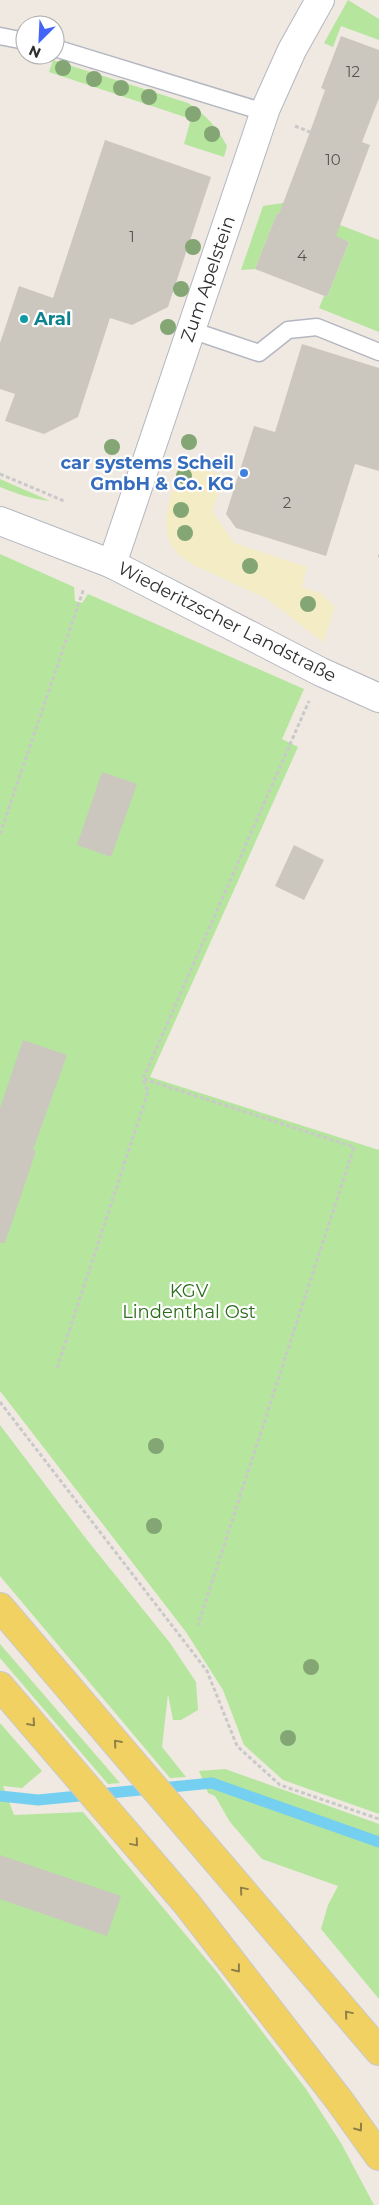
<svg xmlns="http://www.w3.org/2000/svg" width="379" height="2205" font-family="Montserrat,sans-serif">
<style>
.green{fill:#b6e59e}
.sand{fill:#f3ecc5}
.lines{fill:none;stroke-linecap:round;stroke-linejoin:round}
.stream{stroke:#75cff0;stroke-width:11}
.building{fill:#cbc7bf}
.service-casing{stroke:#b4b7c1;stroke-width:19}
.minor-casing{stroke:#b4b7c1;stroke-width:30}
.tertiary-casing{stroke:#b4b7c1;stroke-width:30}
.primary-casing{stroke:#c9c9c9;stroke-width:30}
.path{stroke:#c9c9c9;stroke-width:3;stroke-dasharray:4 2.5;stroke-linecap:butt}
.service{stroke:#fff;stroke-width:16}
.minor{stroke:#fff;stroke-width:28}
.tertiary{stroke:#fff;stroke-width:28}
.primary{stroke:#f2d163;stroke-width:28}
.tree{fill:#84a574}
.oneway{stroke:#908048}
.culture-dot{fill:#0f9aa8;stroke:#fff;stroke-width:2}
.shop-dot{fill:#3f7fe0;stroke:#fff;stroke-width:2}
.labels{text-anchor:middle;dominant-baseline:central;stroke-width:4.5;stroke-linejoin:round;paint-order:stroke}
.number-label{font-size:15px;fill:#555452}
.street-label{font-size:18px;fill:#2e2e2e;stroke:#fff}
.culture-label{font-size:18px;font-weight:bold;fill:#0d838f;stroke:#fff;text-anchor:start}
.shop-label{font-size:18px;font-weight:bold;fill:#366cbe;stroke:#fff;text-anchor:end}
.park-label{font-size:18px;fill:#2c6e1b;stroke:#fff}
</style>
<rect width="100%" height="100%" fill="#efe9e1"/>
<g class="green">
<polygon points="348,0 379,19 379,40 341,26 333,47 324,43"/>
<path d="M53 60 188 103C206 115 217 127 227 146L224 157 184 144 191 119 49 72Z"/>
<polygon points="283,203 379,240 379,332 319,308 324,296 327,297 349,242 277,213 255,269 241,270 263,206"/>
<path d="M0 479 50 501C32 499 17 494 0 487Z"/>
<polygon points="0,554 74,587 75,601 82,603 88,594 304,689 282,739 298,747 150,1077 379,1150 379,1814 283,1780 244,1745 223,1690 186,1632 0,1391"/>
<polygon points="0,1425 87,1540 170,1643 196,1682 198,1710 181,1720 173,1720 168,1694 162,1747 186,1777 170,1778 0,1576"/>
<polygon points="0,1644 120,1783 108,1784 0,1658"/>
<polygon points="0,1723 42,1771 22,1788 3,1786 14,1815 83,1812 216,1971 306,2089 341,2143 374,2205 0,2205"/>
<polygon points="225,1769 379,1824 379,1999 321,1929 328,1905 338,1886 262,1859 230,1822 215,1796 208,1793 199,1771"/>
</g>
<polygon class="sand" points="178,460 224,476 212,511 234,543 307,567 302,587 322,594 335,607 323,642 267,599 192,564 179,555 171,545 167,532 166,517"/>
<g class="lines">
<polyline class="stream" points="0,1796 38,1800 212,1783 379,1842"/>
</g>
<g class="building">
<polygon points="341,36 379,50 379,98 362,142 370,145 336,236 349,242 327,297 255,269 277,213 279,214 310,132 325,90 321,88"/>
<polygon points="105,140 211,177 168,307 132,325 110,318 78,417 44,434 5,421 15,394 0,389 0,343 19,286 53,298"/>
<polygon points="302,344 379,368 379,471 355,464 326,556 236,528 226,514 254,426 275,432"/>
<polygon points="102,772 137,784 111,857 77,845"/>
<polygon points="294,845 324,860 304,900 275,886"/>
<polygon points="23,1040 67,1055 33,1150 36,1151 5,1243 0,1243 0,1108"/>
<polygon points="0,1855 121,1896 107,1936 0,1899"/>
</g>
<g class="lines">
<defs>
<g id="service">
<polyline points="0,36 25,41"/>
<polyline points="55,48 264,112"/>
<polyline points="191,330 259,353 288,330 317,327 379,352"/>
</g>
<polyline id="minor" points="112,564 266,108 292,50 320,0"/>
<polyline id="tertiary" points="0,521 112,564 321,672 379,698"/>
<g id="primary">
<polyline points="0,1607 379,2051"/>
<polyline points="0,1686 187,1904 339,2100 379,2156"/>
</g>
</defs>
<use href="#service" class="service-casing"/>
<use href="#minor" class="minor-casing"/>
<use href="#tertiary" class="tertiary-casing"/>
<use href="#primary" class="primary-casing"/>
<g class="path">
<polyline points="295,126 310,132"/>
<polyline points="0,474 64,501"/>
<polyline points="378,556 379,556"/>
<polyline points="0,834 84,588"/>
<polyline points="144,1079 354,1147 198,1625"/>
<polyline points="57,1368 148,1092 143,1079 309,701"/>
<polyline points="0,1402 207,1671 237,1746 280,1785 379,1819"/>
</g>
<use href="#service" class="service"/>
<use href="#minor" class="minor"/>
<use href="#tertiary" class="tertiary"/>
<use href="#primary" class="primary"/>
</g>
<g class="tree">
<circle cx="63" cy="68" r="8"/>
<circle cx="94" cy="79" r="8"/>
<circle cx="121" cy="88" r="8"/>
<circle cx="149" cy="97" r="8"/>
<circle cx="193" cy="114" r="8"/>
<circle cx="212" cy="134" r="8"/>
<circle cx="193" cy="247" r="8"/>
<circle cx="181" cy="289" r="8"/>
<circle cx="168" cy="327" r="8"/>
<circle cx="189" cy="442" r="8"/>
<circle cx="112" cy="447" r="8"/>
<circle cx="184" cy="476" r="8"/>
<circle cx="181" cy="510" r="8"/>
<circle cx="185" cy="533" r="8"/>
<circle cx="250" cy="566" r="8"/>
<circle cx="308" cy="604" r="8"/>
<circle cx="156" cy="1446" r="8"/>
<circle cx="154" cy="1526" r="8"/>
<circle cx="311" cy="1667" r="8"/>
<circle cx="288" cy="1738" r="8"/>
</g>
<defs><path id="oneway-chevron" d="M-2-3.5L2.5 0L-2 3.5" fill="none" stroke-width="1.6" stroke-linecap="round" stroke-linejoin="round" transform="scale(1.25)"/></defs>
<g class="oneway">
<use href="#oneway-chevron" transform="translate(32 1723) rotate(49)"/>
<use href="#oneway-chevron" transform="translate(117 1743) rotate(-131)"/>
<use href="#oneway-chevron" transform="translate(135 1843) rotate(50)"/>
<use href="#oneway-chevron" transform="translate(243 1890) rotate(-130)"/>
<use href="#oneway-chevron" transform="translate(237 1969) rotate(52)"/>
<use href="#oneway-chevron" transform="translate(348 2014) rotate(-130)"/>
<use href="#oneway-chevron" transform="translate(359 2128) rotate(54)"/>
</g>
<circle class="culture-dot" cx="24" cy="319" r="5"/>
<circle class="shop-dot" cx="244" cy="473" r="5"/>
<g class="labels">
<g class="number-label">
<text x="353" y="71">12</text>
<text x="333" y="159">10</text>
<text x="132" y="236">1</text>
<text x="302" y="255">4</text>
<text x="287" y="502">2</text>
</g>
<g class="street-label">
<text transform="translate(208 279) rotate(-71)">Zum Apelstein</text>
<text transform="translate(227 622) rotate(27)">Wiederitzscher Landstraße</text>
</g>
<g class="culture-label">
<text x="34" y="319">Aral</text>
</g>
<g class="shop-label">
<text x="234" y="463">car systems Scheil<tspan x="234" dy="21">GmbH &amp; Co. KG</tspan></text>
</g>
<g class="park-label">
<text x="189" y="1291">KGV<tspan x="189" dy="21">Lindenthal Ost</tspan></text>
</g>
</g>
<g transform="translate(40 40) rotate(204)"><circle r="24" fill="#ffffff" stroke="#ababab"/>
<path d="M0-4L9 19L0 12L-9 19Z" fill="#4264fb"/>
<text y="-8" font-size="14" font-weight="bold" text-anchor="middle" fill="#2e2e2e">N</text>
</g>
</svg>
